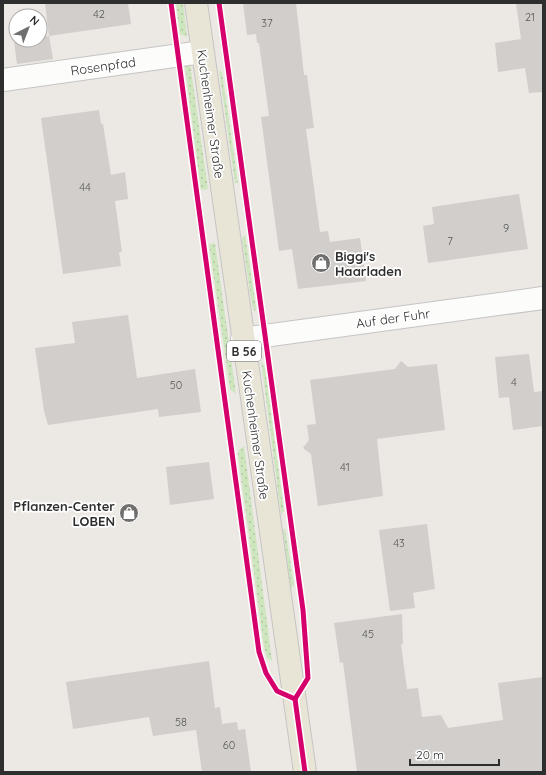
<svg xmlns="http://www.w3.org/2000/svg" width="546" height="775" font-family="Quicksand,sans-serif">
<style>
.grass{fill:url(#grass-dots)}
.building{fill:#d1cecb}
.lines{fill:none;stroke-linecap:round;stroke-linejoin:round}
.minor-casing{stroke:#c5c4c5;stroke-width:24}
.primary-casing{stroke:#c6c5c4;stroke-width:24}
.minor{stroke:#fcfcfb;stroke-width:22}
.primary{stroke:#e8e4d6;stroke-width:22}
.cycleway-casing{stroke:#fff;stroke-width:8}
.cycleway{stroke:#d6006c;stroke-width:5}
.labels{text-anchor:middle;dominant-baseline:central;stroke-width:3.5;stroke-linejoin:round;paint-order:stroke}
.number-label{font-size:11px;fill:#585857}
.shield{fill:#fff;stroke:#6d6d6d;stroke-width:1}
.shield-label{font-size:12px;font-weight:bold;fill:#2e2e2e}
.street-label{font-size:13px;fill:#2e2e2e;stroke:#fff}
.poi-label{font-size:13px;font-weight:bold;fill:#2e2e2e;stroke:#fff;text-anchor:start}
</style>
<defs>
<pattern id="grass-dots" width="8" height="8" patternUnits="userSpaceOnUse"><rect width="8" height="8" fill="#cee6be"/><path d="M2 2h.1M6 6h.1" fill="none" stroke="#b1c6a4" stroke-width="1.8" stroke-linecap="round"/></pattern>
</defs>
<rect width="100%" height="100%" fill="#ece8e4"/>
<g class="grass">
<polygon points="176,3 183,3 187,37 180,34"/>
<polygon points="190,63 208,189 201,190 185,66"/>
<polygon points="219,70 222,72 238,183 235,183"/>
<polygon points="245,235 256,308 255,312 252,305 242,238"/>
<polygon points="215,243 236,394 230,389 209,244"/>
<polygon points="261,360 265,368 284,511 281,514"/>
<polygon points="244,446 272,661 267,658 264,647 238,454 239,450"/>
<polygon points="285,529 294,585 291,589 283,530"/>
</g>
<g class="building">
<polygon points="45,3 128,3 131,24 49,36"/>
<polygon points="243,3 296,3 304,75 307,75 314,128 306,129 320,232 328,231 330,242 360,238 366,281 298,289 292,249 279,251 261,117 269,116 259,43 257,43 256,34 247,35"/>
<polygon points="516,3 543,3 543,92 529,93 525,68 498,72 495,43 521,39"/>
<polygon points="49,36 53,59 17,64 14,41 40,40 40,37"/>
<polygon points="99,110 101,124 103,124 111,175 125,172 128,199 115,201 122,252 119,252 121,266 63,274 41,118"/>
<polygon points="519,194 528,249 428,263 423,226 434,224 432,207"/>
<polygon points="128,315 137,378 195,369 201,412 159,417 158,409 48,425 44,411 35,348 75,343 72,322"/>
<polygon points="529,354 534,392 543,391 543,426 513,430 509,397 499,398 495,357"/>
<polygon points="401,361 408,367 437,364 445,430 377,439 383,496 318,506 311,454 303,448 309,440 307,425 316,424 310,380 395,369"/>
<polygon points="209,462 214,499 170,505 166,467"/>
<polygon points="427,524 435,589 413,593 415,608 390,611 379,530"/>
<polygon points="402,614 403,644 401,644 407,689 418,688 422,717 441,715 448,728 503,720 498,683 543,677 543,772 357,772 343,662 340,663 334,623"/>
<polygon points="209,661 215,708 220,707 222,724 237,722 238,730 245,729 251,772 202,772 196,730 153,736 149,717 73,729 66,682"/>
</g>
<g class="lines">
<defs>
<g id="minor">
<polyline points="3,80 202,52"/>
<polyline points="242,339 543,298"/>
</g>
<polyline id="primary" points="196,3 305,772"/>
</defs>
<use href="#minor" class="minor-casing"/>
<use href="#primary" class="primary-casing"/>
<use href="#minor" class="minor"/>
<use href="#primary" class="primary"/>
<defs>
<g id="cycleway">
<polyline points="171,3 259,652 266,673 277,691 295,699"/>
<polyline points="219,3 303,610 308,678 295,699"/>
<polyline points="295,699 305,772"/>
</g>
</defs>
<use href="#cycleway" class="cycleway-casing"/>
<use href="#cycleway" class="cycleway"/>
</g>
<defs>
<symbol id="shop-disc" viewBox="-11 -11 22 22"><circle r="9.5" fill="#706f6e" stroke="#fff"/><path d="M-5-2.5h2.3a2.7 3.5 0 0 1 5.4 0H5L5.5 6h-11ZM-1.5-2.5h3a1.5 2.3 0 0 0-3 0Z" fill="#fff"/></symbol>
</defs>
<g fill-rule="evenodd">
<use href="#shop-disc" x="310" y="252" width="22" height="22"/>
<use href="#shop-disc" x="118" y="502" width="22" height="22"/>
</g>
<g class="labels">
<g class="number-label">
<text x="99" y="14">42</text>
<text x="530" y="17">21</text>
<text x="267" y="23">37</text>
<text x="85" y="187">44</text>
<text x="506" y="228">9</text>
<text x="450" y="241">7</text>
<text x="514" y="382">4</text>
<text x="176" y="385">50</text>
<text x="345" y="467">41</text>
<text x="399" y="543">43</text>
<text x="368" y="634">45</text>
<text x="181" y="722">58</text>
<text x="229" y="745">60</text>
</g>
<rect class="shield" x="227" y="341" width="34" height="20" rx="3"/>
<g class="shield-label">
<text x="244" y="351">B 56</text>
</g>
<g class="street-label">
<text transform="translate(103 66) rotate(-8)">Rosenpfad</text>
<text transform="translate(211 114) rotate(82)">Kuchenheimer Straße</text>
<text transform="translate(393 318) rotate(-8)">Auf der Fuhr</text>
<text transform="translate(256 435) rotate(82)">Kuchenheimer Straße</text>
</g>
<g class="poi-label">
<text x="335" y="256">Biggi's<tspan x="335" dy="15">Haarladen</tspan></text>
<text x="115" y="506" text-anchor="end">Pflanzen-Center<tspan x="115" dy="15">LOBEN</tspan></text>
</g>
</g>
<rect width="546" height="775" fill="none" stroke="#2e2e2e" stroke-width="8"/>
<g transform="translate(28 28) rotate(42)"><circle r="19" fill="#ffffff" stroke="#ababab"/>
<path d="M0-3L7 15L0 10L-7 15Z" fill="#706f6e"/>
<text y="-6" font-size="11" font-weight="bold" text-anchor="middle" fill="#2e2e2e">N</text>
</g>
<path d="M410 759v6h89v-6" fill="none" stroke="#2e2e2e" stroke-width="2"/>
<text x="416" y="759" font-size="12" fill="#2e2e2e" stroke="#ffffff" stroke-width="3" paint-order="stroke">20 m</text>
</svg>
